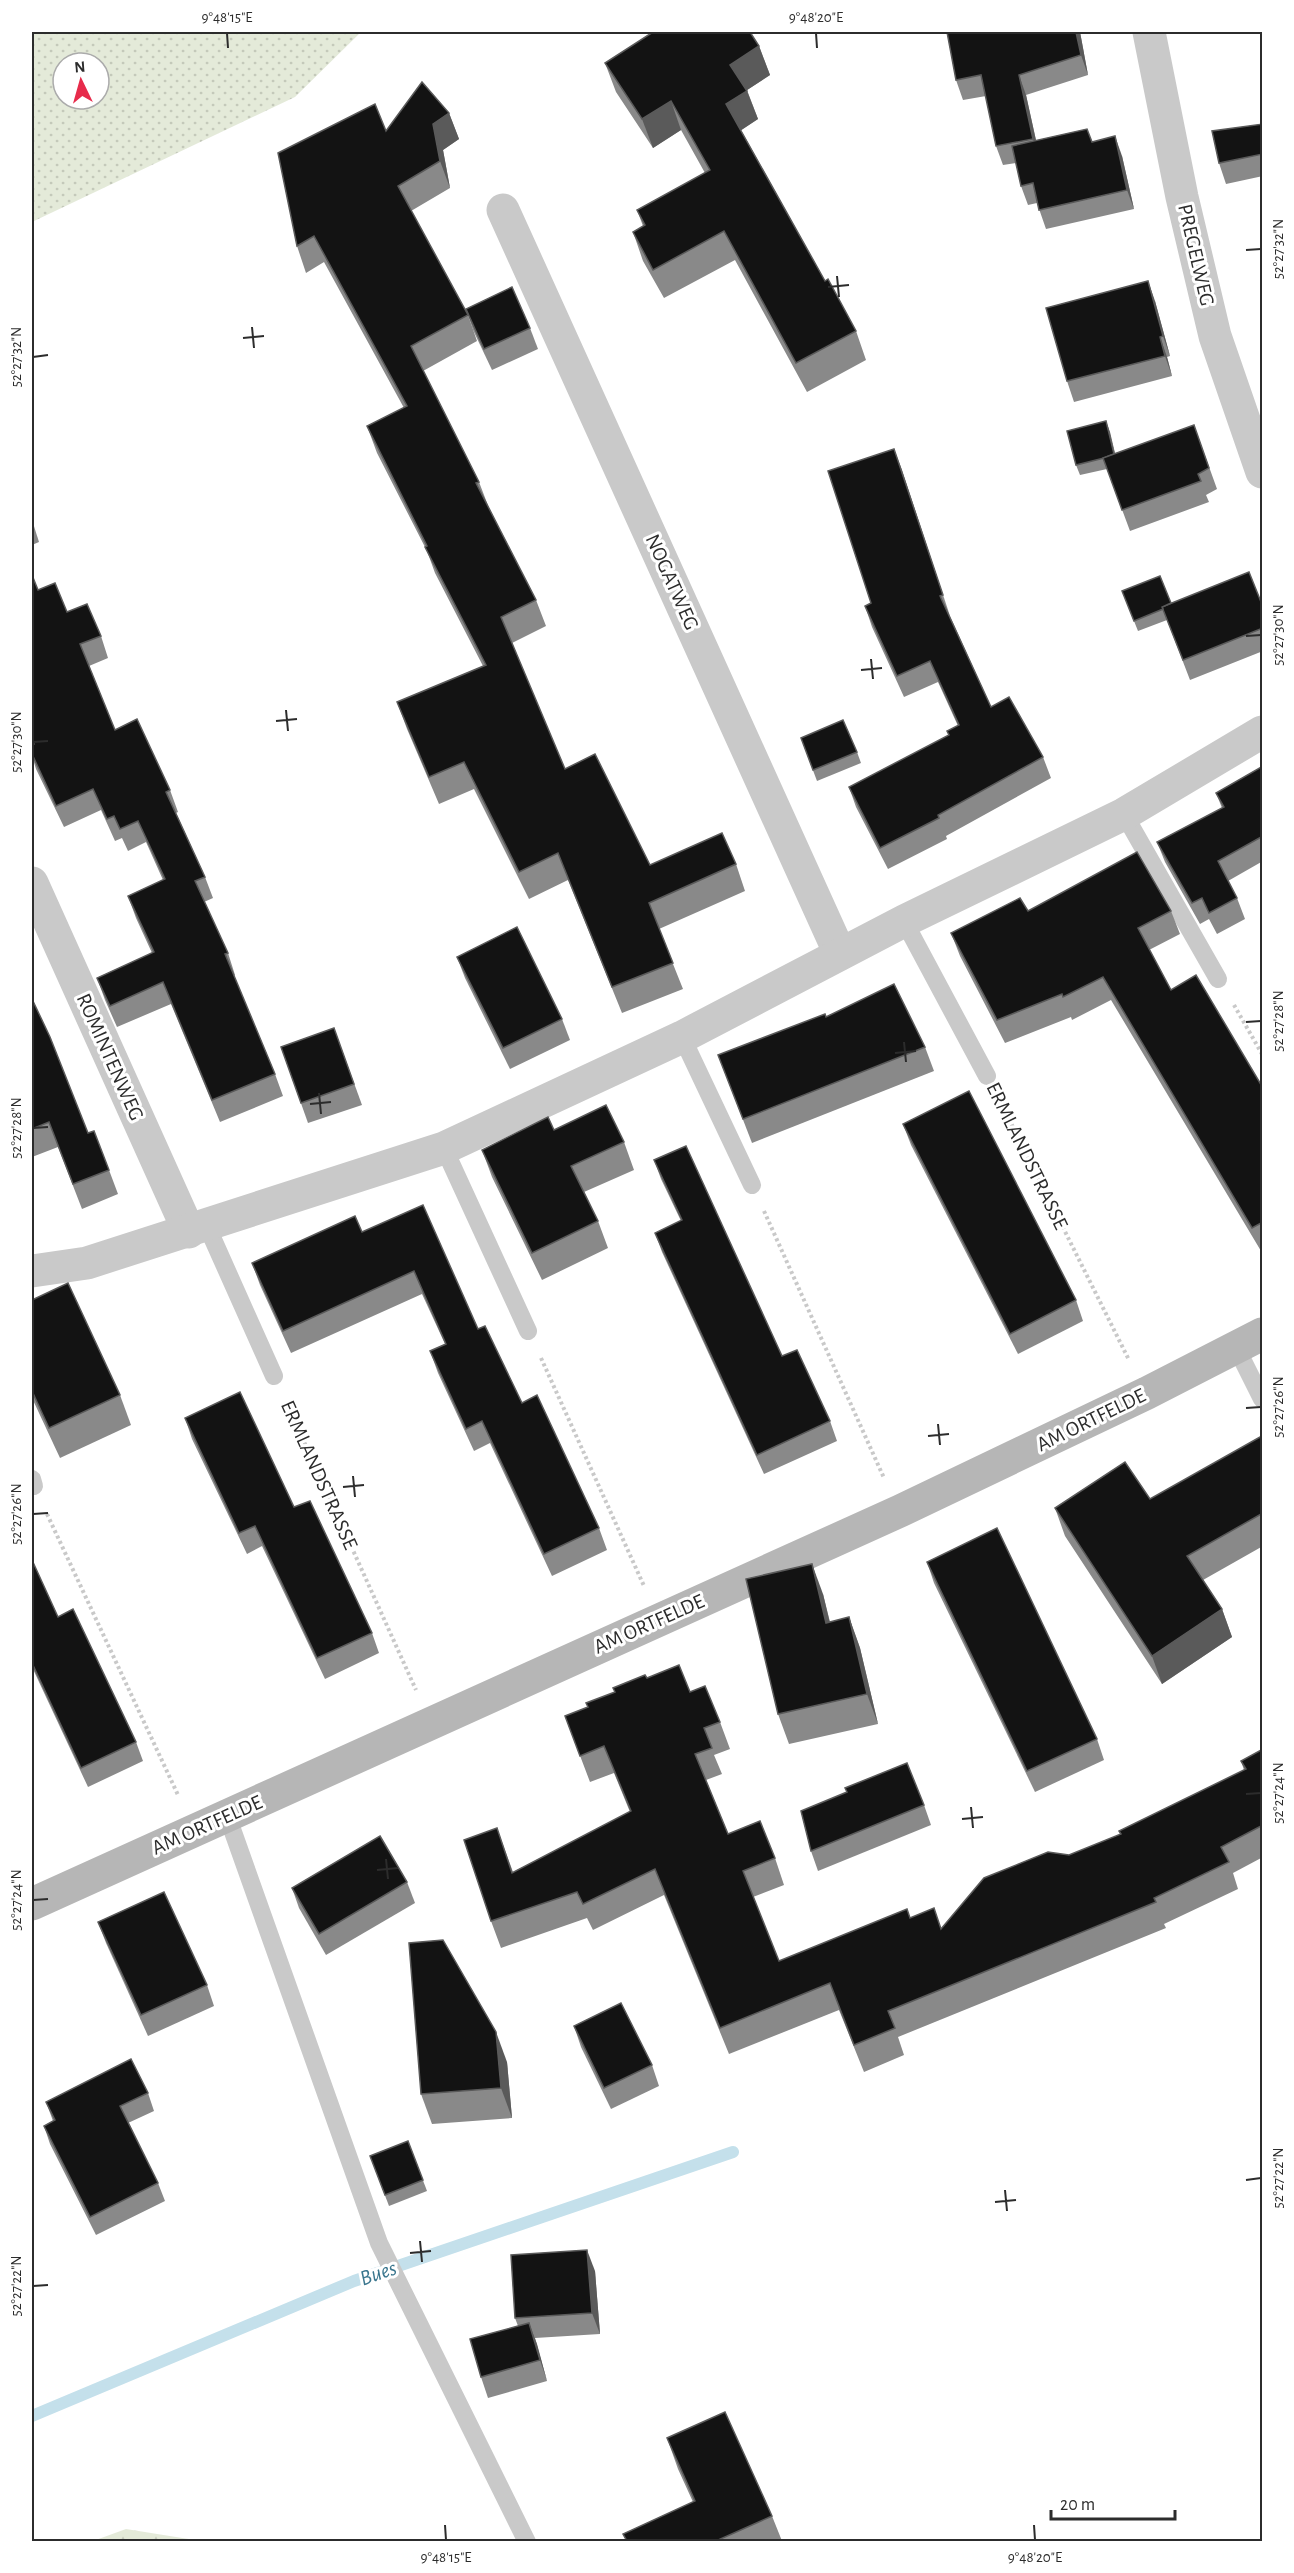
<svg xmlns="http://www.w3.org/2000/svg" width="1294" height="2573" font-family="'Alegreya Sans',sans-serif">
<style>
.grass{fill:url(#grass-dots);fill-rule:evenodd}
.forest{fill:url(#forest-firs)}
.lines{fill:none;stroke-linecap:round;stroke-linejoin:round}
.stream{stroke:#c4e0eb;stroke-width:12}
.path{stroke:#c9c9c9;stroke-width:4;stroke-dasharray:3 3;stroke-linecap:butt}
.service{stroke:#c9c9c9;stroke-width:18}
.minor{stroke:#c9c9c9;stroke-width:33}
.secondary{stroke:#b6b6b6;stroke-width:33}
.wall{fill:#898989}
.shaded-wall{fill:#5a5a5a}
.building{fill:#131313;stroke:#5a5a5a;stroke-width:1.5}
.ticks{fill:none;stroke:#2c2c2c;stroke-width:2}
.labels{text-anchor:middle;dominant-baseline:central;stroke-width:6;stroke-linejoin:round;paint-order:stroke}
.street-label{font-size:21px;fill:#2c2c2c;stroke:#fff}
.water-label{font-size:22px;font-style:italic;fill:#3a768e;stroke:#fff}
.neatline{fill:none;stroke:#2c2c2c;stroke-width:2}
.ticks-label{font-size:15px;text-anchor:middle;fill:#2c2c2c}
</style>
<defs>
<pattern id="grass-dots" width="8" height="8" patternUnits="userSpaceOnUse" patternTransform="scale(1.5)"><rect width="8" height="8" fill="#e4ead9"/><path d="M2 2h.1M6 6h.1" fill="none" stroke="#c4c9ba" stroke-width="1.8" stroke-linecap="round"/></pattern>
<pattern id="forest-firs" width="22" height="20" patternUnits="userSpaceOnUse" patternTransform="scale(1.5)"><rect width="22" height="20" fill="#e4ead9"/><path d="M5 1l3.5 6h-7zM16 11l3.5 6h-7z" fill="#c4c9ba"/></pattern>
</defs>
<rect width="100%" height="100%" fill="#fff"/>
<path class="grass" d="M32 32H361L295 97 32 222ZM63 63H99V99H63Z"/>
<polygon class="forest" points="126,2529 201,2541 93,2541"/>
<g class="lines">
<polyline class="stream" points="32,2416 354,2281 733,2152"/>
<g class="path">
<polyline points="1234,1005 1262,1054"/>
<polyline points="1001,1103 1129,1360"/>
<polyline points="764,1211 884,1478"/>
<polyline points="541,1358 644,1586"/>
<polyline points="287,1404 416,1690"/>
<polyline points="47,1514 178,1795"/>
</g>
<g class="service">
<polyline points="1124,814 1218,979"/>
<polyline points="904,921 987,1076"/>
<polyline points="682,1037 752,1185"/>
<polyline points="444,1148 528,1331"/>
<polyline points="207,1226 274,1376"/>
<polyline points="1236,1347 1262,1399"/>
<polyline points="32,1479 34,1486"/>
<polyline points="227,1815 379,2243 527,2542"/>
</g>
<g class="minor">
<polyline points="1149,32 1182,197 1215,336 1262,472"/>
<polyline points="503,210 840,954"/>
<polyline points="32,883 189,1232"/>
<polyline points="32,1271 87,1263 444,1148 682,1037 904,921 1124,814 1262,732"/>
</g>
<polyline class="secondary" points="32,1904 900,1511 1147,1393 1262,1334"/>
</g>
<g class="wall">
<polygon points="947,32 1080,32 1088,75 1026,95 1036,140 1092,142 1122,156 1134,209 1046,229 1037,203 1028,205 1021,186 1016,163 1003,165 996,146 986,96 963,100 956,80"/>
<polygon points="759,46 770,75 747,90 758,119 741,130 825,281 856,331 866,360 807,392 735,260 664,298 643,261 633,232 643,226 637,210 705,173 681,130 653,148 616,92 605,63"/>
<polygon points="449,113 459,139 443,150 450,188 411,211 468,315 477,341 423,371 479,482 489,508 536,600 546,626 512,643 565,769 650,865 736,864 745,891 659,929 683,989 622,1013 568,880 529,899 474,789 439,804 407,729 397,702 483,666 435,573 427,551 377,453 367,426 404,408 324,262 306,273 297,246 386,131"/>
<polygon points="1263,124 1263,176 1226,184 1219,163"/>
<polygon points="1155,301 1170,356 1167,357 1172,376 1074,402 1067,381"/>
<polygon points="466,309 530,328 538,349 492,370 473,330"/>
<polygon points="1106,421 1115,454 1194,425 1217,489 1206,495 1209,502 1130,531 1107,469 1080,475 1076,465"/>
<polygon points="894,449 950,616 991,707 1043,757 1051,778 946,836 947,839 888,869 856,807 849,787 949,736 947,731 958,726 938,682 904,697 872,627 865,606 871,603"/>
<polygon points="32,520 39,542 32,545"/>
<polygon points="32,575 38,590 101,636 108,658 89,666 115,730 170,790 178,812 176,813 205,877 213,898 204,902 228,953 235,975 234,976 275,1074 283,1096 220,1122 171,1004 117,1027 105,1000 97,978 152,953 136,918 128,896 163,880 146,842 128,851 122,838 115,841 101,810 64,827 36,769 32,756 32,746 33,745 32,741"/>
<polygon points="1122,591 1171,603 1263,607 1263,651 1190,680 1167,620 1138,631"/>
<polygon points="801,738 857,752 861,763 817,781"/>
<polygon points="1263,766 1263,861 1228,881 1237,898 1245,919 1217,934 1209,919 1200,924 1165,862 1157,842 1222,808 1216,793"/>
<polygon points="1028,911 1171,911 1180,934 1149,950 1171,990 1263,1088 1263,1250 1261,1251 1111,1000 1072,1020 1071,1017 1005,1043 960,956 951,933"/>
<polygon points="457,957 562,1019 570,1040 510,1069 465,978"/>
<polygon points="32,999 88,1133 109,1170 118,1194 82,1209 58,1147 32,1157"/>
<polygon points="826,1017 925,1047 934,1071 752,1143 718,1055"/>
<polygon points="334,1028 362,1105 308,1123 281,1047"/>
<polygon points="903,1124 1076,1300 1083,1321 1018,1354 911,1145"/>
<polygon points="554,1130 624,1142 634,1170 584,1192 598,1221 608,1248 542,1280 492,1177 482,1150"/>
<polygon points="654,1160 782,1356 830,1421 837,1441 764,1474 662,1252 655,1233 681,1221 661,1179"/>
<polygon points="423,1205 478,1329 522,1403 599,1528 607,1550 552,1576 490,1443 474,1451 438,1373 430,1351 445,1344 422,1294 291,1353 260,1285 252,1263 362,1232"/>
<polygon points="32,1300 120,1395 131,1425 60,1458 32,1398"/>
<polygon points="185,1418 294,1507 372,1633 379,1653 325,1679 262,1546 247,1554 192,1439"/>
<polygon points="1263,1441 1263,1546 1203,1580 1222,1609 1232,1637 1162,1684 1065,1536 1055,1508 1150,1499"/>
<polygon points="32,1560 58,1617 136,1742 143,1761 88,1787 32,1667"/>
<polygon points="927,1562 1097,1739 1104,1760 1035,1792 934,1583"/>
<polygon points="823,1594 830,1622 849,1617 860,1648 878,1724 789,1744 778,1714"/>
<polygon points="647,1678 690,1692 720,1722 730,1749 714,1755 722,1774 706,1780 728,1834 775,1858 784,1885 753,1897 779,1961 910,1918 934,1908 941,1929 1069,1855 1121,1835 1244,1770 1241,1761 1263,1749 1263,1857 1233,1873 1238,1889 1164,1924 1166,1928 898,2037 904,2055 864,2072 839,2010 729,2054 664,1895 593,1930 587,1918 501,1948 491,1921 497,1828 513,1872 630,1812 614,1773 590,1782 565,1716 588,1707"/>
<polygon points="924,1805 931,1825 818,1871 811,1851"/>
<polygon points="407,1882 415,1903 326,1955 299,1908 292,1888"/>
<polygon points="98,1922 207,1985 214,2006 148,2036 106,1943"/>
<polygon points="574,2026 652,2065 659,2086 611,2109 581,2047"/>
<polygon points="507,2062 512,2118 432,2124 421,2094"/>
<polygon points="148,2093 154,2111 128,2123 158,2183 165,2201 96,2235 50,2144 44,2126 53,2121 46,2102"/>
<polygon points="408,2141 427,2191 389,2206 370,2156"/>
<polygon points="595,2271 600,2334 535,2338 547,2381 488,2398 481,2377 518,2326 515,2318"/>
<polygon points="667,2438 772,2516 782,2541 626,2541 623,2534 693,2502 678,2469"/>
</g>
<g class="shaded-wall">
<polygon points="1076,32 1080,32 1088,75 1081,55"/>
<polygon points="759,46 770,75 741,94 730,65"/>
<polygon points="1019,75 1026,95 1040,159 1033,139"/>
<polygon points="747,91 758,119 737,133 726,104"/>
<polygon points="671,101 681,130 653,148 642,119"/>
<polygon points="449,113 459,139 443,150 450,188 440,161 433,124"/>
<polygon points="1115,136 1122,156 1134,209 1127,190"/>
<polygon points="1148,281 1155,301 1170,356 1163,336"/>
<polygon points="1160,337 1167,357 1172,376 1165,356"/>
<polygon points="1106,421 1110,432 1118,466 1115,455"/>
<polygon points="894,449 902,470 950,616 943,595"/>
<polygon points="812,1564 823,1594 837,1653 826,1623"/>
<polygon points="1222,1609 1232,1637 1162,1684 1152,1656"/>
<polygon points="849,1617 860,1648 878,1724 867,1694"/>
<polygon points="496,2032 507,2062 512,2118 501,2088"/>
<polygon points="587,2250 595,2271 600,2334 592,2313"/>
<polygon points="529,2323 537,2344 547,2381 540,2360"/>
</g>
<g class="building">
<polygon points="653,32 750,32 759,46 730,65 747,91 726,104 825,281 828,279 856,331 796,363 724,231 653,270 633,232 645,225 637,210 710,170 671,101 642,119 605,63"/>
<polygon points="947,32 1076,32 1081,55 1019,75 1033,139 996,146 981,75 956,80"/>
<polygon points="422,82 449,113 433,124 440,161 398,186 468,315 411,346 479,482 476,483 536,600 501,617 565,769 595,754 650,865 722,833 736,864 649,903 673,963 612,987 558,853 519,872 464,762 429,777 397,702 486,665 425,547 427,546 367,426 407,406 314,236 297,246 278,153 375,104 386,131"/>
<polygon points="1263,124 1263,154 1219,163 1212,131"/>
<polygon points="1087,129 1092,142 1115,136 1127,190 1039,210 1033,183 1021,186 1012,146"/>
<polygon points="1148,281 1163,336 1160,337 1165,356 1067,381 1046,308"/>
<polygon points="512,287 530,328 484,349 466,309"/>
<polygon points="1106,421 1114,454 1104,458 1076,465 1067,431"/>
<polygon points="1194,425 1209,468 1198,474 1201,481 1122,510 1103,458"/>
<polygon points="894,449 943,595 940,596 991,707 1009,697 1043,757 938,815 939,818 880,848 849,787 949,735 947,731 959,725 930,661 897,676 865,606 871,603 828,471"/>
<polygon points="1249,572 1263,607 1263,628 1183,660 1162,607"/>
<polygon points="32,575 38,590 55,583 67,612 87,604 101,636 80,644 115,730 137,719 170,790 166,792 205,877 195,881 228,953 225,954 275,1074 212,1100 163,982 110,1006 97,978 154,952 128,896 165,879 138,821 120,829 114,816 107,819 93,789 56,806 32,754 32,746 34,744 32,739"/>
<polygon points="1160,576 1171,603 1162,607 1163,609 1134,621 1122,591"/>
<polygon points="843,720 857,752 813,770 801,738"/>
<polygon points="1263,766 1263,836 1218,861 1237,898 1209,913 1202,898 1192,903 1157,842 1224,807 1216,793"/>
<polygon points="1137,852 1171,911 1138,928 1171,990 1196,975 1263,1088 1263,1222 1252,1228 1103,977 1063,997 1062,994 997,1020 951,933 1020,898 1028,911"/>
<polygon points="517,927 562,1019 503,1048 457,957"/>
<polygon points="894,984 925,1047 743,1119 718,1055 825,1014 826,1017"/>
<polygon points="32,999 50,1037 88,1133 94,1131 109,1170 73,1184 49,1122 32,1129"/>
<polygon points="334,1028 354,1084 301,1103 281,1047"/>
<polygon points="969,1091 1076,1300 1010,1334 903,1124"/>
<polygon points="606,1105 624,1142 571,1166 598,1221 532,1253 482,1150 548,1117 554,1130"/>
<polygon points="686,1146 782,1356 797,1350 830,1421 757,1455 655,1233 682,1220 654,1160"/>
<polygon points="423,1205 478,1329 485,1326 522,1403 537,1395 599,1528 544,1554 482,1421 466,1429 430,1351 446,1344 414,1271 283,1331 252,1263 355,1216 362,1232"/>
<polygon points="68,1283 120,1395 49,1428 32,1391 32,1300"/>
<polygon points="240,1392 294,1507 310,1501 372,1633 317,1658 255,1526 239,1533 185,1418"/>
<polygon points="1260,1437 1263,1441 1263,1513 1187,1556 1222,1609 1152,1656 1055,1508 1125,1462 1150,1499"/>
<polygon points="997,1528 1097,1739 1027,1771 927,1562"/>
<polygon points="32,1560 58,1617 73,1609 136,1742 81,1768 32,1663"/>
<polygon points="812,1564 826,1623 849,1617 867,1694 778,1714 746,1579"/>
<polygon points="679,1665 690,1692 705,1686 720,1722 704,1728 712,1748 695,1754 728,1834 760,1821 775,1858 743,1871 779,1961 907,1909 910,1918 934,1908 941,1929 984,1878 1048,1852 1069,1855 1121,1834 1119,1831 1246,1769 1241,1761 1263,1749 1263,1825 1221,1847 1229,1862 1154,1898 1156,1902 888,2011 895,2028 854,2045 830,1983 720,2028 655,1869 583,1904 577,1892 491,1921 464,1840 497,1828 512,1873 631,1811 604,1746 580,1756 565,1716 588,1707 586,1703 615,1692 613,1688 645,1675 647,1678"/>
<polygon points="907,1763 924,1805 811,1851 801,1811 847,1792 845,1788"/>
<polygon points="380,1836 407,1882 319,1934 292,1888"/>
<polygon points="164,1892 207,1985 141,2015 98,1922"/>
<polygon points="443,1940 496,2032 501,2088 421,2094 409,1943"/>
<polygon points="621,2003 652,2065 604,2088 574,2026"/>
<polygon points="131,2059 148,2093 120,2106 158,2183 90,2217 44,2126 55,2120 46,2102"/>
<polygon points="408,2141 423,2180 385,2195 370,2156"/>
<polygon points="587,2250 592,2313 515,2318 511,2255"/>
<polygon points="529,2323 540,2360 481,2377 470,2339"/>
<polygon points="725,2412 772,2516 716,2541 627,2541 623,2534 695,2501 667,2438"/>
</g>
<path class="ticks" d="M227 33 228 48M816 33 817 48M1246 250 1261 249M837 276 839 297M828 287 849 285M252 327 254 348M243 338 264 336M33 357 48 355M1246 636 1261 635M871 659 873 679M861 670 882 668M286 710 288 731M276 721 297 719M33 742 48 741M1246 1022 1261 1021M904 1042 906 1062M895 1053 916 1051M319 1093 321 1114M310 1104 331 1102M33 1128 48 1127M1246 1408 1261 1407M938 1424 940 1445M928 1436 949 1434M353 1476 355 1497M343 1487 364 1485M33 1514 48 1513M1246 1794 1261 1793M971 1807 973 1828M962 1819 983 1817M386 1859 388 1879M377 1870 398 1868M33 1900 48 1899M1246 2180 1261 2178M1005 2190 1007 2211M995 2202 1016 2200M420 2241 422 2262M410 2253 431 2251M33 2286 48 2285M445 2525 446 2540M1034 2525 1035 2540"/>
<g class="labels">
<g class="street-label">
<text transform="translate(1196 255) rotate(77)">PREGELWEG</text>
<text transform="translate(672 582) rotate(66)">NOGATWEG</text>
<text transform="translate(110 1057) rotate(66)">ROMINTENWEG</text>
<text transform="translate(1027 1156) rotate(64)">ERMLANDSTRASSE</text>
<text transform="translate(1091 1420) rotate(-26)">AM ORTFELDE</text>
<text transform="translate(319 1475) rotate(66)">ERMLANDSTRASSE</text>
<text transform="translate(649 1624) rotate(-24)">AM ORTFELDE</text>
<text transform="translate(207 1825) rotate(-24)">AM ORTFELDE</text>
</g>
<g class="water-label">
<text transform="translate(378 2273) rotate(-19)">Bues</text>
</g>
</g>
<rect width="1294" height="2573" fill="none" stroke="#ffffff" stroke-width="66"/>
<g transform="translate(81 81) rotate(355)"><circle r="28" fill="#ffffff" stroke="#ababab" stroke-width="1.5"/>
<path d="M0-4.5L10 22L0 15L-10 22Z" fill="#e72b4b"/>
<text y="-9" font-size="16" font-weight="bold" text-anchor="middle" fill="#2c2c2c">N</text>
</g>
<path d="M1051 2510v9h124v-9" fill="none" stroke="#2c2c2c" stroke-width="3"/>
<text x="1060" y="2510" font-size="18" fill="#2c2c2c" stroke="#ffffff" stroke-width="4.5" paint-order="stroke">20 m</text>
<rect x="33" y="33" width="1228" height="2507" class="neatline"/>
<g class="ticks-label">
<text x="227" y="22">9°48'15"E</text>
<text x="816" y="22">9°48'20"E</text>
<text transform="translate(1278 249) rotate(-90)" y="5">52°27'32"N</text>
<text transform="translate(16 357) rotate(-90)" y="5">52°27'32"N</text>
<text transform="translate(1278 635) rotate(-90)" y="5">52°27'30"N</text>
<text transform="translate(16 742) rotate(-90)" y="5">52°27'30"N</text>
<text transform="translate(1278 1021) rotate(-90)" y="5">52°27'28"N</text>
<text transform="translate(16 1128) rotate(-90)" y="5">52°27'28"N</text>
<text transform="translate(1278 1407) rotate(-90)" y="5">52°27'26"N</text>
<text transform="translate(16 1514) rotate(-90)" y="5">52°27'26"N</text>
<text transform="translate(1278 1793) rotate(-90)" y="5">52°27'24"N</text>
<text transform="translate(16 1900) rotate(-90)" y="5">52°27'24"N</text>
<text transform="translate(1278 2178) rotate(-90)" y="5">52°27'22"N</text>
<text transform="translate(16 2286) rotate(-90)" y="5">52°27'22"N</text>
<text x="446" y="2562">9°48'15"E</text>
<text x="1035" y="2562">9°48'20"E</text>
</g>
</svg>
